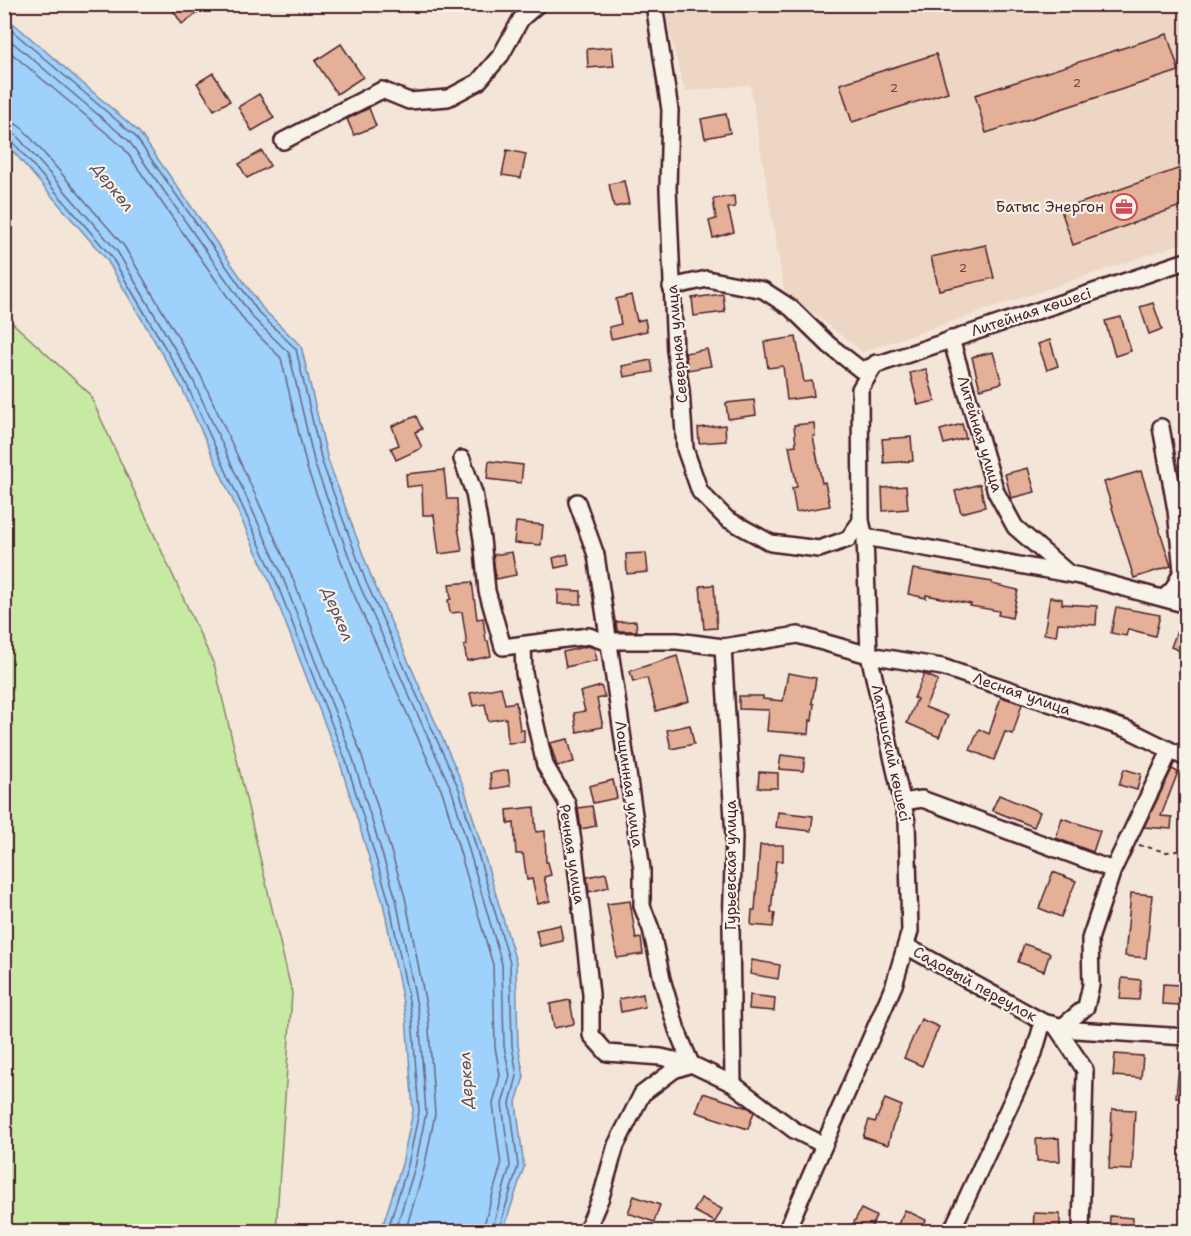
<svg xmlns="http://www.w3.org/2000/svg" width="1191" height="1236" font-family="'Shantell Sans',sans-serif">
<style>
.built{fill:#eed6c4}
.green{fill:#c7eaa3;stroke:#888467;stroke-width:1.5}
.water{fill:#9ed1fb;stroke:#7c8aa8;stroke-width:1.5}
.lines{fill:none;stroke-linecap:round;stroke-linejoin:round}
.shore{stroke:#6c667e;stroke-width:1.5}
.building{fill:#e4b097;stroke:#4a1f2b;stroke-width:1.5}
.minor-casing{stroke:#4a1f2b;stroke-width:20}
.path{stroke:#4a1f2b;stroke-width:2;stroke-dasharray:4.5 4.5;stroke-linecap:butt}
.minor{stroke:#f7f3e8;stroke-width:15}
.labels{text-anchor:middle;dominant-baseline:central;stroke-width:4.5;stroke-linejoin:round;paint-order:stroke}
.number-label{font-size:12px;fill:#704346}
.poi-label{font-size:15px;fill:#4a1f2b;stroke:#f7f3e8;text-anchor:end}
.street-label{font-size:15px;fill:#4a1f2b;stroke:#f7f3e8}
.water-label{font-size:16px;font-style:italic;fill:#5f4c5f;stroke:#f7f3e8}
</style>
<rect width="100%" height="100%" fill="#f3e6d8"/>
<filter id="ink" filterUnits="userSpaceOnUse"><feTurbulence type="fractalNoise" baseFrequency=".0167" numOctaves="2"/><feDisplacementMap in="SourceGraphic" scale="12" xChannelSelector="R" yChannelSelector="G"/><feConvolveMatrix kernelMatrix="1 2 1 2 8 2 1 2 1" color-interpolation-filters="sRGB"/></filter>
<g filter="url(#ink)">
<polygon class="built" points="662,5 1186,5 1186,242 862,352 784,290 750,85 685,91"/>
<polygon class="green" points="5,316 89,393 215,667 292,993 276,1231 5,1231"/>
<polygon class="water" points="5,16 139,132 263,309 301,346 328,460 372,579 464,787 516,962 518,1045 524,1077 516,1102 524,1167 503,1231 381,1231 402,1164 413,1111 406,1017 383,903 340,763 268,578 181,386 107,260 5,142"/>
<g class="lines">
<g class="shore">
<polyline points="4,24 135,136 259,313 296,349 322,462 366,582 459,789 510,963 512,1046 517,1076 510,1103 518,1166 498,1232"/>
<polyline points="4,35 129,141 253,318 289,353 315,465 359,584 452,791 502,964 504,1046 510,1076 502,1104 510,1166 491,1232"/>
<polyline points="4,47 123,147 246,323 281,358 307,468 351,588 443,794 493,965 495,1047 500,1075 493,1104 501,1165 482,1232"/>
<polyline points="4,122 16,124 23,129 124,246 201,376 289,569 362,756 405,897 428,1015 435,1114 424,1169 405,1232"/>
<polyline points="4,131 11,132 17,136 117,251 193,380 281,573 353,759 396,899 419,1016 426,1113 415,1167 395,1232"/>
<polyline points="4,139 12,141 111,256 186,383 274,576 346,761 389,901 412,1016 419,1112 408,1165 387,1232"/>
</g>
</g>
<g class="building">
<polygon points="169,4 192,4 197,13 182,24"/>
<polygon points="1167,34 1179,71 986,133 975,95"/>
<polygon points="341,44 363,77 337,94 315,61"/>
<polygon points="612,47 614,66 588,68 587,49"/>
<polygon points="936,54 948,92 852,122 840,84"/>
<polygon points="213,73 230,101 214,110 197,83"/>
<polygon points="259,94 274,118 252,131 238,107"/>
<polygon points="369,108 376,126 354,135 347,119"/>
<polygon points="726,114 730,133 705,138 701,119"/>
<polygon points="507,150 526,154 521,178 502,175"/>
<polygon points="262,151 270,166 247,178 239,164"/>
<polygon points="1186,166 1186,204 1073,245 1061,210"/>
<polygon points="624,181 629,204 614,207 609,184"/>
<polygon points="734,196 735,207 728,208 734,232 713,238 709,221 716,219 713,199"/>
<polygon points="986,245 994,278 939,290 931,257"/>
<polygon points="723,294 725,312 694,316 692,298"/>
<polygon points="631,295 637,321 645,319 647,331 611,339 609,327 621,324 616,299"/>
<polygon points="1153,303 1162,329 1149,334 1140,307"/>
<polygon points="1121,317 1131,351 1115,356 1105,321"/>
<polygon points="796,337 804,382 812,381 814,396 787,400 783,366 768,368 764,342"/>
<polygon points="1050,340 1058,366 1047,370 1038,344"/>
<polygon points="707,349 711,366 688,370 685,353"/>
<polygon points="993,352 1002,383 980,389 972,357"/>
<polygon points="651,360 653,372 624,377 622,366"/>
<polygon points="926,369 935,401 918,405 910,373"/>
<polygon points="754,400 756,415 728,419 726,403"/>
<polygon points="416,416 422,429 415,432 422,448 396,460 391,448 399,445 392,426"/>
<polygon points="814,423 815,436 813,436 822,483 825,482 830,506 796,512 792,488 797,487 789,446 796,445 794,425"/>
<polygon points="962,424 966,438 944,444 940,430"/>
<polygon points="725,425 726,441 699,443 698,428"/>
<polygon points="911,437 913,461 884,463 882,439"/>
<polygon points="489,461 523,465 521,483 487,479"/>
<polygon points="1028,468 1035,492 1011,498 1005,474"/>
<polygon points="444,470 447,499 457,499 458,527 462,551 439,554 434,515 423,515 422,485 407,487 406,474"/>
<polygon points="1141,471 1171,566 1134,578 1104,482"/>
<polygon points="980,484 985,507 961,513 955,491"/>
<polygon points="906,486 908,509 883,511 882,488"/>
<polygon points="516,522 543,525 541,545 514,543"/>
<polygon points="512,552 516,575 496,579 493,555"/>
<polygon points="646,553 648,572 627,574 626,554"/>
<polygon points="567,554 569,565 555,568 553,558"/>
<polygon points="913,569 992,582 992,584 1018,590 1012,618 998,615 999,611 970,606 971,604 926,595 926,598 908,594"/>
<polygon points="472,582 477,619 483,618 486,641 488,641 491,656 467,661 464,646 467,645 462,612 450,613 448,600 451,599 449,584"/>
<polygon points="714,585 717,628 704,629 700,586"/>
<polygon points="558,590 581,591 581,604 558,604"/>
<polygon points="1050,597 1062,599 1062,604 1097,606 1096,625 1058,623 1056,636 1044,634"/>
<polygon points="1116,607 1160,615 1155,636 1128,629 1126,636 1111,633"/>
<polygon points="1183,615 1186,616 1186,641 1183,652 1171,647"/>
<polygon points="636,621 637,631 617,631 616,622"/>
<polygon points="588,646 594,648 597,660 566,667 563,652"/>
<polygon points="677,656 689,701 656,711 647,678 633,682 630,671"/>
<polygon points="788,673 816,678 812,703 814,704 812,721 810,720 809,734 767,731 769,710 739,709 739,696 763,696 763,699 783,701"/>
<polygon points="924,674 938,680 925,707 948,716 939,737 907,723 917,699 914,698"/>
<polygon points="601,686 605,697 597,699 603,727 577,732 574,713 585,711 580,692"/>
<polygon points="501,687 505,704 516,702 520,730 524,730 524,742 508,743 506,718 488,721 485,704 473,706 470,693"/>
<polygon points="1001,697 1022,704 1013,734 1005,732 994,760 970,750 979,729 989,734"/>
<polygon points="690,725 694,744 671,749 667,730"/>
<polygon points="568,739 574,762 557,766 550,743"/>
<polygon points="781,755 805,758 803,771 779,769"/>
<polygon points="1124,769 1141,774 1137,790 1119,785"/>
<polygon points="1172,769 1178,772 1161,816 1172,817 1171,829 1144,827"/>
<polygon points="508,770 510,786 492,789 490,773"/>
<polygon points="759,772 778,773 778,788 758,788"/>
<polygon points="613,780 617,798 593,803 589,786"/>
<polygon points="999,795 1040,812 1034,827 992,810"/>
<polygon points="592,806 596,826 581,829 578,808"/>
<polygon points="534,807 536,832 545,831 546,862 548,862 551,875 544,877 550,901 538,904 532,879 527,880 523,854 516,854 514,823 508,824 507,810"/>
<polygon points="778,812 813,816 811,831 776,827"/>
<polygon points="1062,818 1100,831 1093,852 1056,838"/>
<polygon points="760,845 783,845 783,861 776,861 771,912 775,913 773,927 751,925 752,910 755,910"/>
<polygon points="1053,872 1076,881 1061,917 1039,908"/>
<polygon points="606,873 609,887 589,892 587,877"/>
<polygon points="1131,893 1152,895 1146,958 1125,956"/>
<polygon points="630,901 636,939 641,938 643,954 617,958 607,904"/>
<polygon points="560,925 563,941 540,946 536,930"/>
<polygon points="1024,944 1050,953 1044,971 1018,962"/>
<polygon points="752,960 780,965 778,979 750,974"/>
<polygon points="1122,978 1141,980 1139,1000 1120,999"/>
<polygon points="1163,984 1180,985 1179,1005 1162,1004"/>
<polygon points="643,994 645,1007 621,1012 619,999"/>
<polygon points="750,995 775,998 774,1011 749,1009"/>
<polygon points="570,1000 574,1024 554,1028 550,1004"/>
<polygon points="921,1019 939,1027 922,1066 904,1058"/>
<polygon points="1115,1054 1143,1056 1141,1078 1113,1076"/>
<polygon points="1179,1065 1186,1065 1186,1098 1176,1097"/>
<polygon points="703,1093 749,1108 754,1112 748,1129 696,1112"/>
<polygon points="885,1099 902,1106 892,1128 888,1145 863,1137 869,1120 875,1122"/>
<polygon points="1112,1109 1135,1110 1132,1170 1109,1169"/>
<polygon points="1059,1138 1060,1161 1037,1161 1036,1139"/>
<polygon points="634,1196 660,1205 654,1222 628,1213"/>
<polygon points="701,1198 722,1209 715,1222 694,1211"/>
<polygon points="861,1209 876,1216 869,1232 864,1232 852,1226"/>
<polygon points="905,1210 926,1220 920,1232 894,1232"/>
<polygon points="1034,1213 1060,1214 1060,1232 1033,1232"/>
<polygon points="1110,1216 1133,1218 1132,1232 1109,1232"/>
</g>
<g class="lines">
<defs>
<g id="minor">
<polyline points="654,4 670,110 668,189 675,351 681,390 685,449 700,492 727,519 771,543 819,549 848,539 861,521"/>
<polyline points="283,141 382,90 409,101 448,98 478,82 501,55 521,19 538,4"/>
<polyline points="671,287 707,279 763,290 791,308 829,345 861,370 1186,261"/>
<polyline points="951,339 996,492 1015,527 1068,573"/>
<polyline points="1161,427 1176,510 1182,571 1174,588 1164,598"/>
<polyline points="462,459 474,493 482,539 487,591 503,647 589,636 603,641 677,641 723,647 798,635 869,655 942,667 1129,730 1186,758"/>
<polyline points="577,502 596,555 642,869 642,906 651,929 662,979 677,1030 691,1064 674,1070 642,1094 616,1145 601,1197 586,1232"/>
<polyline points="865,537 1080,576 1180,603 1186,606"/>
<polyline points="523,645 524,673 545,765 567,803 574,848 591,994 591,1035 607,1053 661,1057 691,1064 733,1084 794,1130 824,1145"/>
<polyline points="723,647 734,837 731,926 733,1084"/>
<polyline points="903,802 922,799 1113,870"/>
<polyline points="906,946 1043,1022 1076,1030 1186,1037"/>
<polyline points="1055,1025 1085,1070 1081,1232"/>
<polyline points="1062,1027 1086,1007 1091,985 1090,939 1113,870 1170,751"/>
<polyline points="786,1232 894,985 910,931 907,822 869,655 865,537 861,521 860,389 876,363"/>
<polyline points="951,1232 1034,1053 1043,1022"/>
</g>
</defs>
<use href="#minor" class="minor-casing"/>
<polyline class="path" points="1139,845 1166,852 1186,850"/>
<use href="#minor" class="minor"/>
</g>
</g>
<defs>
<symbol id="office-ring" viewBox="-11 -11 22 22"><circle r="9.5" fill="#f7f3e8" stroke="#d1495b" stroke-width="1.5"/><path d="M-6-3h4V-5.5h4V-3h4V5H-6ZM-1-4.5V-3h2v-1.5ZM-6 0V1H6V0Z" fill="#d1495b"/></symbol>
</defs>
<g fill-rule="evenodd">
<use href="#office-ring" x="1109" y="192" width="30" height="30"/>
</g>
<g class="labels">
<g class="number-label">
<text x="1077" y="83">2</text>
<text x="894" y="88">2</text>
<text x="963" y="268">2</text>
</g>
<g class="poi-label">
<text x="1104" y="207">Батыс Энергон</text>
</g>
<g class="street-label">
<text transform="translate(1031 312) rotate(-18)">Литейная көшесі</text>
<text transform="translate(677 344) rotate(-95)">Северная улица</text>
<text transform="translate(980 434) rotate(73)">Литейная улица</text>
<text transform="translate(1022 694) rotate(19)">Лесная улица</text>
<text transform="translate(891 753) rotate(78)">Латышский көшесі</text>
<text transform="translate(629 784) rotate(82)">Лощинная улица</text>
<text transform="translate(572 854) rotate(81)">Речная улица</text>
<text transform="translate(731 865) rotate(-90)">Гурьевская улица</text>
<text transform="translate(975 984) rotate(29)">Садовый переулок</text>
</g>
<g class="water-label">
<text transform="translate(113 187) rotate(52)">Деркөл</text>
<text transform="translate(338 614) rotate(67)">Деркөл</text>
<text transform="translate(466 1080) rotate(-93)">Деркөл</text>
</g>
</g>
<rect width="1191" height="1236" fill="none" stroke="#f7f3e8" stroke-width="24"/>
<rect x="12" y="12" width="1167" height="1212" fill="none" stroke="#4a1f2b" stroke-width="2" filter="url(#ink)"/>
</svg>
